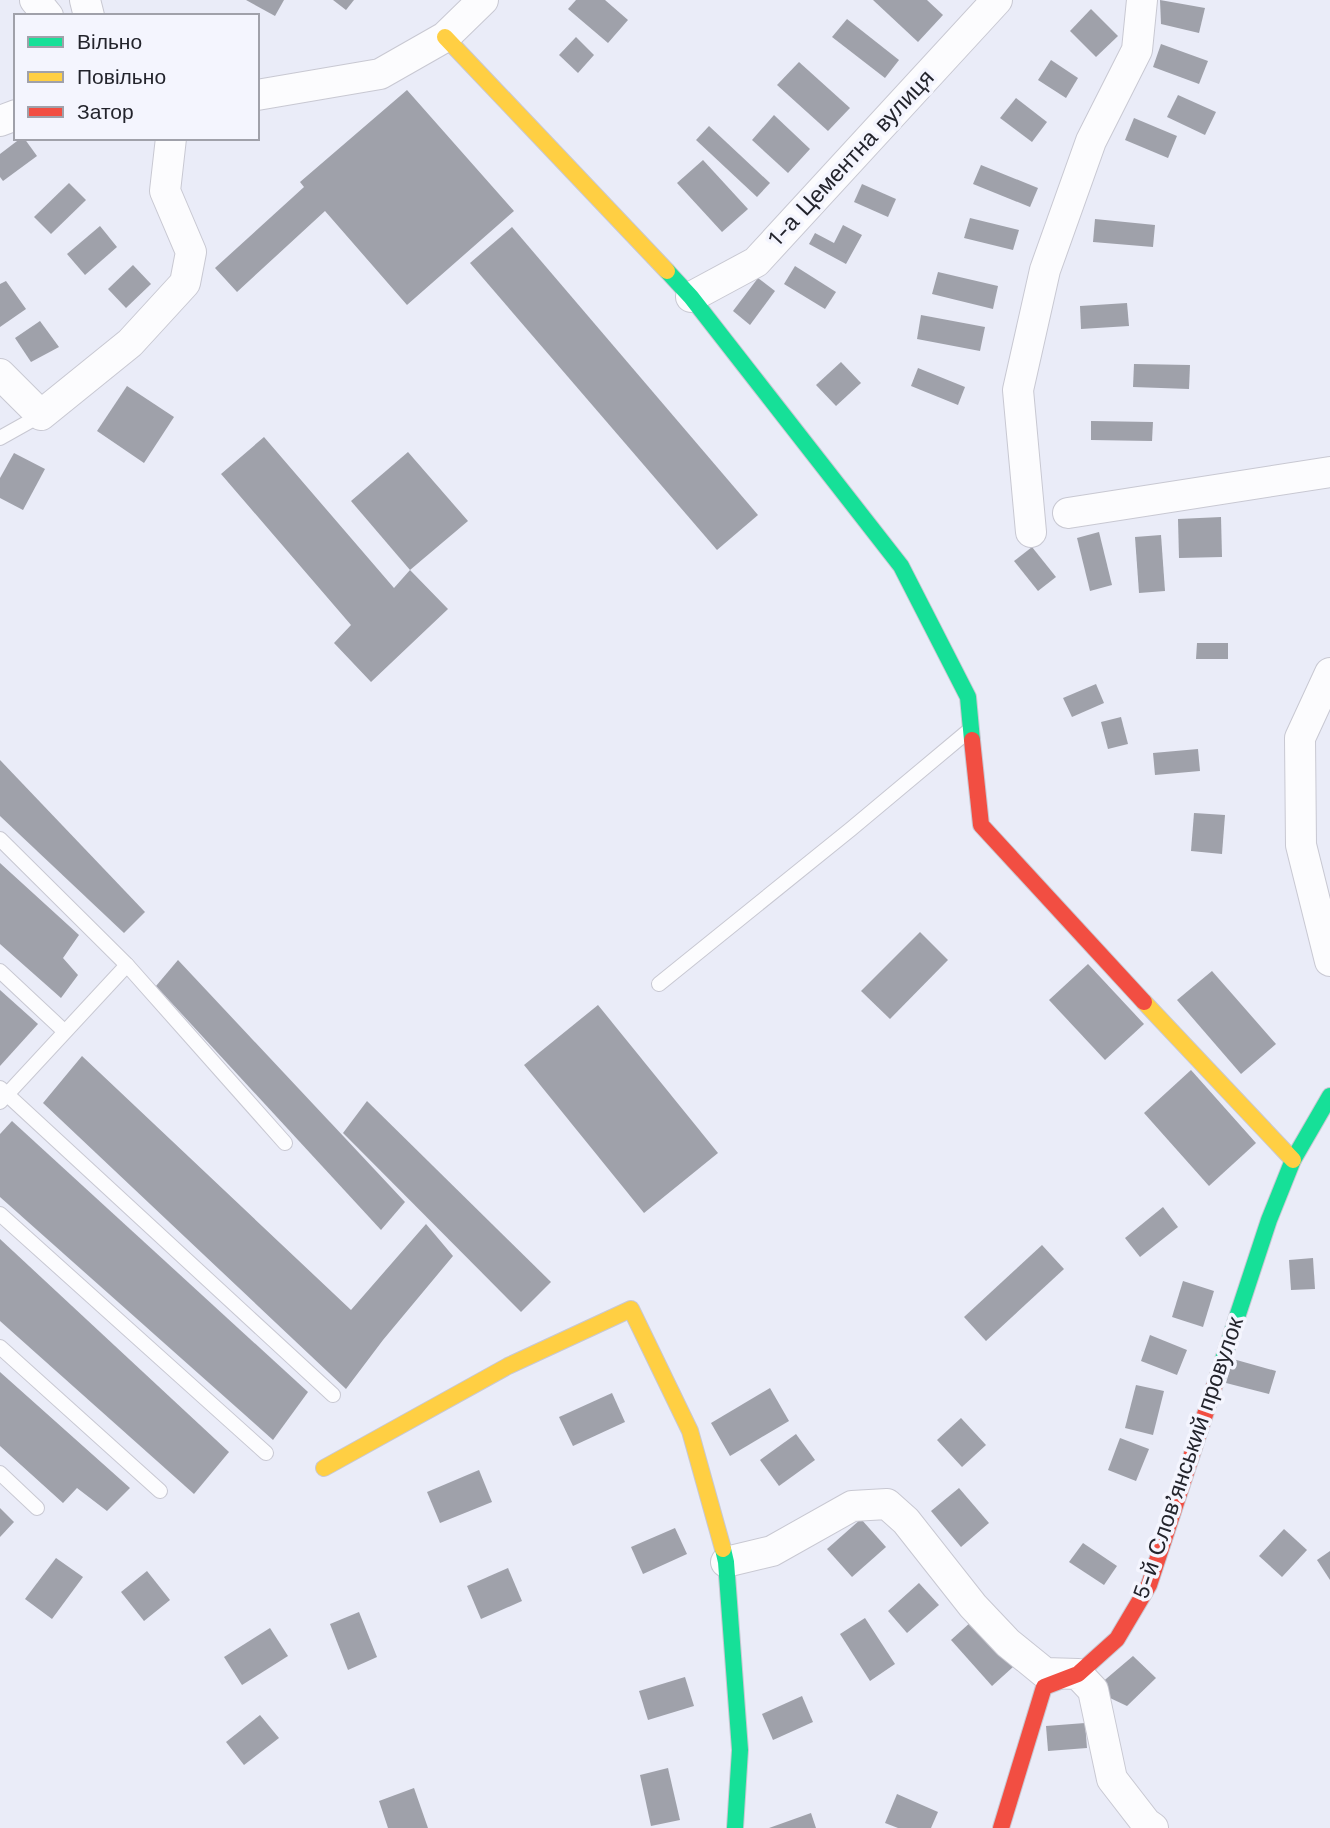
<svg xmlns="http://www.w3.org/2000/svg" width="1330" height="1828" font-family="'Work Sans',sans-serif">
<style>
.building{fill:#9fa1aa}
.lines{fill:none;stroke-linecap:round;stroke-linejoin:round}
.lane-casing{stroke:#c8c8d2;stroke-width:16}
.street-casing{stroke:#c8c8d2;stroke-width:32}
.fast-casing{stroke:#c8c8d2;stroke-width:18}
.slow-casing{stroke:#c8c8d2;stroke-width:18}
.jam-casing{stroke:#c8c8d2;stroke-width:18}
.lane{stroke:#fcfcfe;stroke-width:14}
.street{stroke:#fcfcfe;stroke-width:30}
.fast{stroke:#16e098;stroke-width:16}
.slow{stroke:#ffcf43;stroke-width:16}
.jam{stroke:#f24e42;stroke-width:16}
.labels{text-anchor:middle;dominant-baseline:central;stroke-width:7;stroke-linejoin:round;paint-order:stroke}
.street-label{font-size:23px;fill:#23242c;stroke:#f4f5fe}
</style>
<rect width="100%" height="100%" fill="#eaecf8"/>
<g class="building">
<polygon points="246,0 284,0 275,16"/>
<polygon points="333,0 354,0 346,10"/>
<polygon points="576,0 605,0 628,20 608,43 568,9"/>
<polygon points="873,0 927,0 943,15 918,42"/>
<polygon points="1160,0 1205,8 1199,33 1161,24"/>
<polygon points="1091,9 1118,36 1096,57 1070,31"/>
<polygon points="847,19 899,60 885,78 832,37"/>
<polygon points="576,37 594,55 578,73 559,55"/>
<polygon points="1161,44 1208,61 1199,84 1153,67"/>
<polygon points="1051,60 1078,78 1066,98 1038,80"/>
<polygon points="799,62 850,108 828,131 777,85"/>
<polygon points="407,90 514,211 407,305 325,211 237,292 215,268 304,187 300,182"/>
<polygon points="1178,95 1216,112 1205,135 1167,117"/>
<polygon points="1016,98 1047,122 1032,142 1000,118"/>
<polygon points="774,115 810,149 788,173 752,140"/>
<polygon points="1134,118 1177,136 1168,158 1125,140"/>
<polygon points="709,126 770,183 757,197 696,140"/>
<polygon points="21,138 24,138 37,156 3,181 0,177 0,154"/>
<polygon points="703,160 748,209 722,232 677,183"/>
<polygon points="981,165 1038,188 1030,207 973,184"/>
<polygon points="69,183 86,200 51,234 34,217"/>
<polygon points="862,184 896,199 888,217 854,202"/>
<polygon points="970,218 1019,230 1013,250 964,238"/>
<polygon points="1095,219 1155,225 1153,247 1093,242"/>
<polygon points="843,225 862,235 846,264 809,244 815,233 834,243"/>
<polygon points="100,226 117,247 85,275 67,254"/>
<polygon points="512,227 758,515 717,550 470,263"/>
<polygon points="133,265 151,284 126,308 108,289"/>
<polygon points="795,266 836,292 825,309 784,284"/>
<polygon points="938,272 998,286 993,309 932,294"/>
<polygon points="758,278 775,291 750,325 733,311"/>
<polygon points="6,281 26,309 0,327 0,284"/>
<polygon points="1127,303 1129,326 1081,329 1080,306"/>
<polygon points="921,315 985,327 980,351 917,339"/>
<polygon points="40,321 59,347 31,362 15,338"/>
<polygon points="841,362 861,383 836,406 816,385"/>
<polygon points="1134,364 1190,365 1189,389 1133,387"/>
<polygon points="918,368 965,387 958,405 911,386"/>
<polygon points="127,386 174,417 144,463 97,431"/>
<polygon points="1091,421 1153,422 1152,441 1091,440"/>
<polygon points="264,437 394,588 410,570 448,609 371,682 334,643 351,625 221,474"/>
<polygon points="408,452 468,521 410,570 351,501"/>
<polygon points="14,453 45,469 23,510 0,498 0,478"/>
<polygon points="1221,517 1222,557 1179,558 1178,519"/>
<polygon points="1099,532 1112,585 1090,591 1077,538"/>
<polygon points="1161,535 1165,591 1139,593 1135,537"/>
<polygon points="1032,547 1056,577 1038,591 1014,561"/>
<polygon points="1197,643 1228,643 1228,659 1196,659"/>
<polygon points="1096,684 1104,703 1072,717 1063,698"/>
<polygon points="1121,717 1128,744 1108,749 1101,722"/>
<polygon points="1198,749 1200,771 1155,775 1153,753"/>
<polygon points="0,760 145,912 124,933 0,816"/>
<polygon points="1194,813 1225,815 1222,854 1191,851"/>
<polygon points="0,863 79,935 63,958 78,975 61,998 0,944"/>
<polygon points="920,932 948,960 890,1019 861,991"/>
<polygon points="178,960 405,1202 381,1230 156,986"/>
<polygon points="1088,964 1144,1024 1105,1060 1049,1000"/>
<polygon points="1212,971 1276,1044 1241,1074 1177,1000"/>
<polygon points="0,990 38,1024 0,1066"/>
<polygon points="598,1005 718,1153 644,1213 524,1065"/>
<polygon points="82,1056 351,1310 426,1224 453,1256 383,1340 346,1389 43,1103"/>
<polygon points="1191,1070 1256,1143 1209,1186 1144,1113"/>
<polygon points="367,1101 551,1282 521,1312 343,1133"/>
<polygon points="12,1121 308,1392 273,1440 0,1197 0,1134"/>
<polygon points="1163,1207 1178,1227 1140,1257 1125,1238"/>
<polygon points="0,1239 229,1452 194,1494 0,1321"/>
<polygon points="1042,1245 1064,1269 986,1341 964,1317"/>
<polygon points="1313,1258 1315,1289 1291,1290 1289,1260"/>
<polygon points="1183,1281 1214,1291 1203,1327 1172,1317"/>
<polygon points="1150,1335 1187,1350 1177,1375 1141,1361"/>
<polygon points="1233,1359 1276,1371 1269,1394 1226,1383"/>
<polygon points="0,1372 130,1488 107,1511 77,1488 63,1503 0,1446"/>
<polygon points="1136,1385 1164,1391 1153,1435 1125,1428"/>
<polygon points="770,1388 789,1421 730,1456 711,1423"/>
<polygon points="612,1393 625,1422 573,1446 559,1417"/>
<polygon points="961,1418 986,1445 962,1467 937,1440"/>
<polygon points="796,1434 815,1460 779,1486 760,1460"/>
<polygon points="1120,1438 1149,1449 1136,1481 1108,1470"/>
<polygon points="479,1470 492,1502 440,1523 427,1492"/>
<polygon points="959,1488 989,1523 961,1547 931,1511"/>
<polygon points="0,1508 14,1522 0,1537"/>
<polygon points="861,1519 886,1547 852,1577 827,1549"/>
<polygon points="675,1528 687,1554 643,1574 631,1547"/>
<polygon points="1284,1529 1307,1550 1282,1577 1259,1556"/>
<polygon points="1083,1543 1117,1566 1104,1585 1069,1562"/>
<polygon points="1330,1551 1330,1580 1317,1560"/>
<polygon points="56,1558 83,1577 52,1619 25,1599"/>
<polygon points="508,1568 522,1601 481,1619 467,1586"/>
<polygon points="147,1571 170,1600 144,1621 121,1592"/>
<polygon points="919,1583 939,1605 907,1633 888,1611"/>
<polygon points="359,1612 377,1657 348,1670 330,1624"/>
<polygon points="865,1618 895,1664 870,1681 840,1634"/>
<polygon points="972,1621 1013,1667 992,1686 951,1640"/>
<polygon points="270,1628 288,1656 242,1685 224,1657"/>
<polygon points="1133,1656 1156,1678 1127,1706 1093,1690"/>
<polygon points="685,1677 694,1706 648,1720 639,1691"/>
<polygon points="802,1696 813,1722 773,1740 762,1714"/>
<polygon points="260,1715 279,1738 244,1765 226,1742"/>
<polygon points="1085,1723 1087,1748 1048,1751 1046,1726"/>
<polygon points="668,1768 680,1820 651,1826 640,1775"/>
<polygon points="414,1788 428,1828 388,1828 379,1801"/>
<polygon points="897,1794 938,1812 931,1828 898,1828 885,1823"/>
<polygon points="811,1813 816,1828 769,1828"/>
</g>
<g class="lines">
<defs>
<g id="lane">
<polyline points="0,438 41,415"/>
<polyline points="0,839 127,965 285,1143"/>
<polyline points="0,971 64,1031"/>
<polyline points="659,984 851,829 967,732"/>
<polyline points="0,1088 333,1395"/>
<polyline points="0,1102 127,965"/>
<polyline points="0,1214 266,1453"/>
<polyline points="0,1347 160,1491"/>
<polyline points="0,1473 37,1508"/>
</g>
<g id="street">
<polyline points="35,0 48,16"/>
<polyline points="85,0 89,16"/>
<polyline points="257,95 380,74 445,37 483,0"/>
<polyline points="0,121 16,115"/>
<polyline points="691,297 756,262 997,0"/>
<polyline points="0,374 41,415 130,343 185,283 191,252 165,191 171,138"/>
<polyline points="1068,513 1330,472"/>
<polyline points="1031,532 1018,390 1045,270 1091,141 1137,50 1142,0"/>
<polyline points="1330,673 1300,738 1301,845 1330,961"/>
<polyline points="726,1562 772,1551 852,1506 887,1504 906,1521 973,1606 1008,1643 1045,1673 1078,1674 1093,1690 1112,1779 1146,1823 1153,1828"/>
</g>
<g id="fast">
<polyline points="667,271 691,297 901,566 968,697 972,740"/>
<polyline points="1217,1378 1269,1220 1293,1160 1330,1096"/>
<polyline points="723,1549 726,1562 740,1750 735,1828"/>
</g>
<g id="slow">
<polyline points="445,37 667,271"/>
<polyline points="1144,1002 1293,1160"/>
<polyline points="324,1468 508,1366 631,1309 690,1431 723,1549"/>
</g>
<g id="jam">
<polyline points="972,740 981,825 1144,1002"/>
<polyline points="1001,1828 1044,1687 1078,1674 1117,1639 1149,1585 1217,1378"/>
</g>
</defs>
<use href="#lane" class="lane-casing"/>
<use href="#street" class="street-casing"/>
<use href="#fast" class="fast-casing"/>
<use href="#slow" class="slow-casing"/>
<use href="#jam" class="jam-casing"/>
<use href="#lane" class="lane"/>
<use href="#street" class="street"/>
<use href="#fast" class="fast"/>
<use href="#slow" class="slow"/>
<use href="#jam" class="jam"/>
</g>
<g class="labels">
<g class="street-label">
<text transform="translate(851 158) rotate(-47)">1-а Цементна вулиця</text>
<text transform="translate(1188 1458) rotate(-71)">5-й Слов’янський провулок</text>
</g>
</g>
<rect x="14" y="14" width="245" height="126" fill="#f4f5fe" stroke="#a0a1aa" stroke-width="2"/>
<rect x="28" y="37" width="35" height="10" fill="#16e098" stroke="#a0a1aa" stroke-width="2"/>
<text x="77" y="49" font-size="21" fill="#23242c">Вільно</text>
<rect x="28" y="72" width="35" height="10" fill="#ffcf43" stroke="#a0a1aa" stroke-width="2"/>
<text x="77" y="84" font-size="21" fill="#23242c">Повільно</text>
<rect x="28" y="107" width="35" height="10" fill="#f24e42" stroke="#a0a1aa" stroke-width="2"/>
<text x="77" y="119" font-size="21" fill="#23242c">Затор</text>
</svg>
